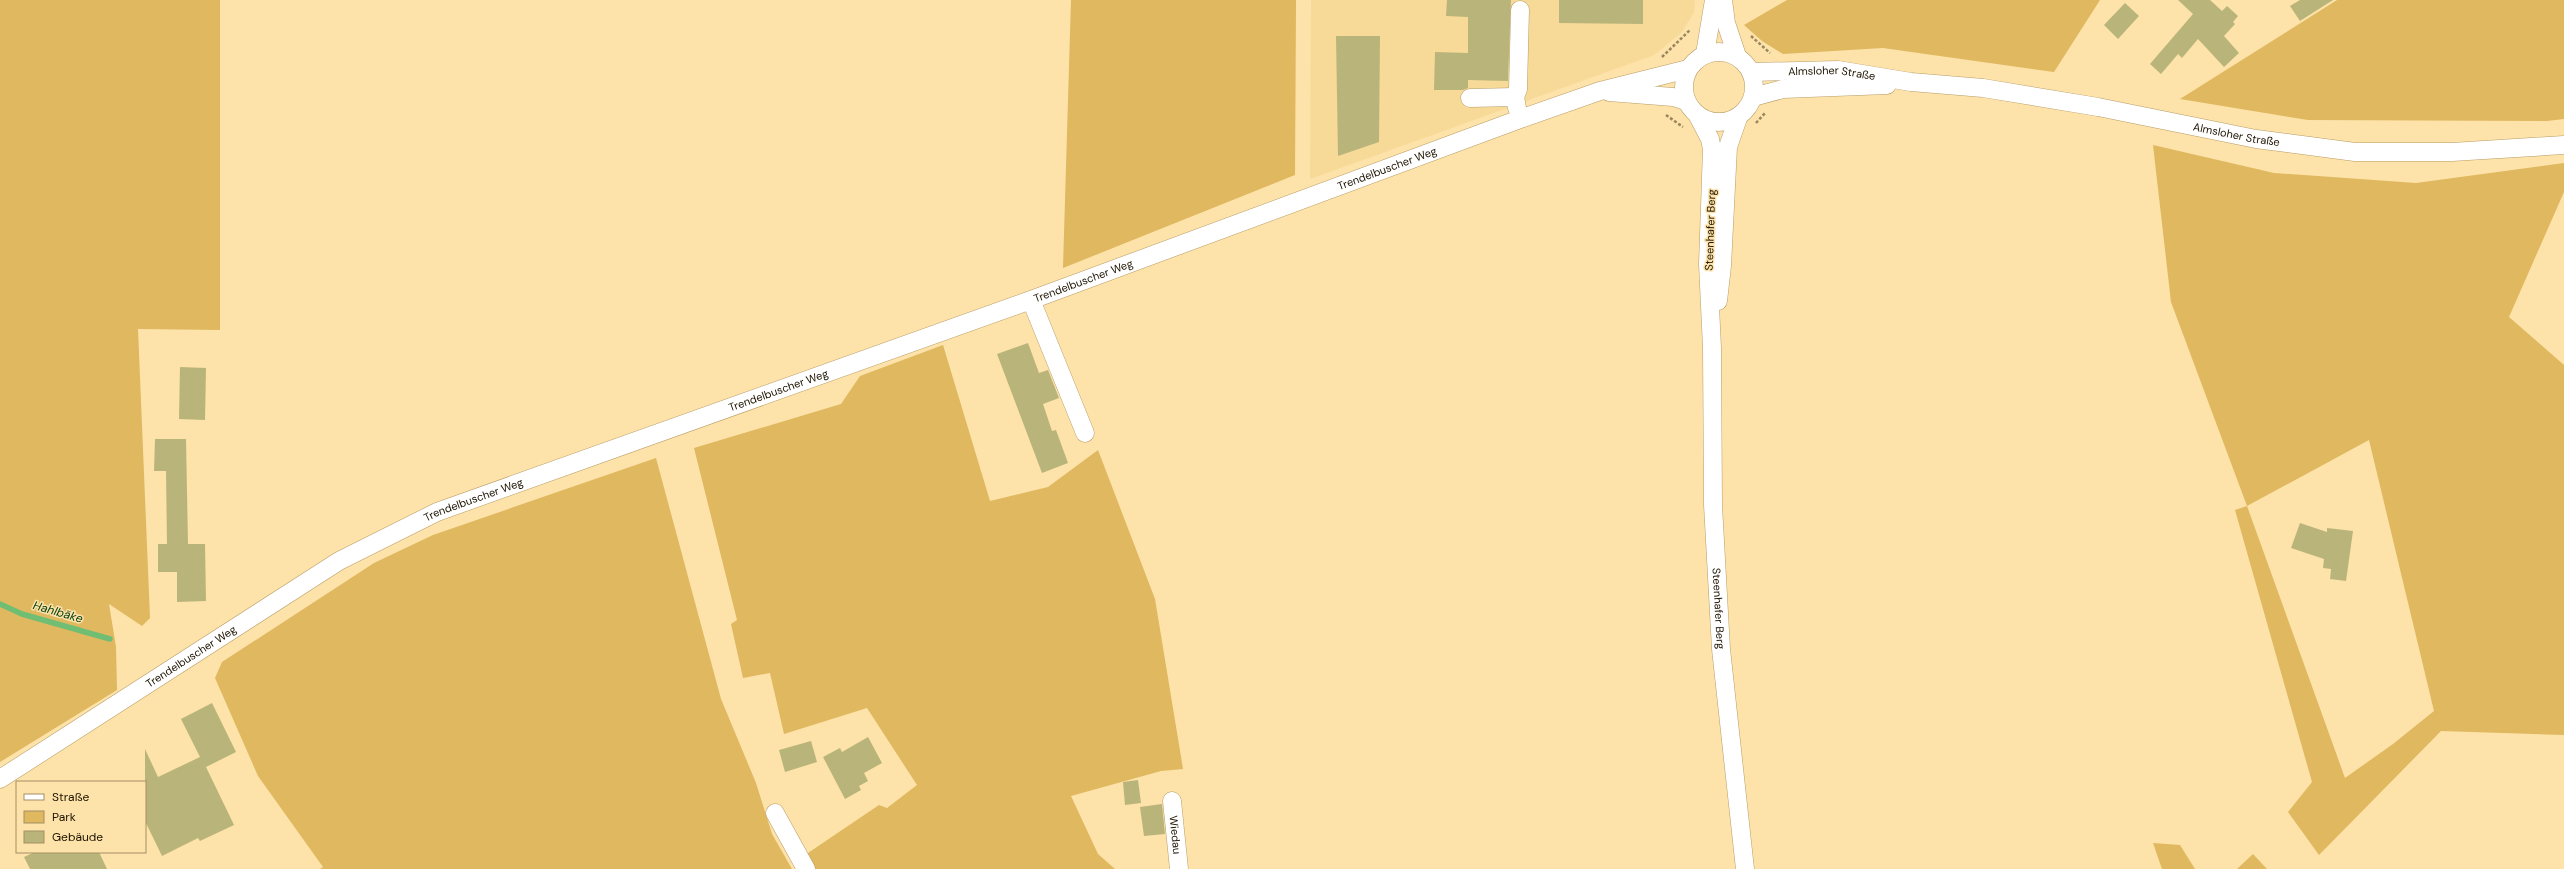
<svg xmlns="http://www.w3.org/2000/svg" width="2564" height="869" font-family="'DM Sans',sans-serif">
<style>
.built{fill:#f7d998}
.green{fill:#dfb85f;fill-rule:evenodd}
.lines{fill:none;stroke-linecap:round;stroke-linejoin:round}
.stream{stroke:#6fbe74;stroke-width:5.5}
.building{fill:#b9b57a}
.minor-casing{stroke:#b79d66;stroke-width:19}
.path{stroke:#99865e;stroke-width:2.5;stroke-dasharray:3 2;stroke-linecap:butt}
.minor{stroke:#fff;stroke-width:18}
.labels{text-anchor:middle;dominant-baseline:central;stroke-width:3;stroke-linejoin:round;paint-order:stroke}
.street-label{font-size:11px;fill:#1c1300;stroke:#fde2a9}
.water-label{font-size:12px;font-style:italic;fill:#074212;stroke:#fde2a9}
</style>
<rect width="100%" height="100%" fill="#fde2a9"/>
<polygon class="built" points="1311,0 1695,0 1694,12 1682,32 1654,55 1310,179"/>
<g class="green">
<polygon points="0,0 220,0 220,330 138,329 150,618 142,626 109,604 116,647 117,690 0,762"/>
<polygon points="1071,0 1296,0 1295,175 1063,268"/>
<polygon points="1787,0 2100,0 2054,72 1883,48 1783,54 1762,41 1744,25"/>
<polygon points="2337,0 2564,0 2564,119 2547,121 2308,120 2180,99"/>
<path d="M2153 145 2274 173 2416 183 2564 163V192L2509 317 2564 365V735L2441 731 2319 855 2288 812 2312 782 2235 510 2247 506 2171 302ZM2369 440 2434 711 2393 744 2345 778 2247 506Z"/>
<polygon points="943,345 990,501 1048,487 1098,450 1155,599 1183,769 1161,771 1071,796 1098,854 1115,869 812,869 805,855 879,805 887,808 917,785 867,708 784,734 770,673 743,678 731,624 737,620 694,448 841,404 860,376"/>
<polygon points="656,458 721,699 756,783 772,834 792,869 320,869 323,867 258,776 215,678 222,662 374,563 433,535"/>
<polygon points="2153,843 2180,845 2195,869 2162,869"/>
<polygon points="2253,854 2267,869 2237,869"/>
</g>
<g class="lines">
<polyline class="stream" points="0,604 22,614 110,639"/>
</g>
<g class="building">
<polygon points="1447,0 1511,0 1508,81 1468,80 1468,88 1463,90 1434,90 1435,52 1468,53 1468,17 1446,16"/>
<polygon points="1559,0 1643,0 1643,24 1559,23"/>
<polygon points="2178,0 2210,0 2222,11 2227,6 2238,16 2233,22 2235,24 2224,36 2239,53 2224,67 2198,39 2182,58 2178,54 2161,74 2150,64 2193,14"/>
<polygon points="2300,0 2333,0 2300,21 2290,6"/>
<polygon points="2125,3 2139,16 2118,39 2104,25"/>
<polygon points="1336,36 1380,36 1379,142 1338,156"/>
<polygon points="1028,343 1039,373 1048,370 1059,398 1043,404 1052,431 1056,430 1068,463 1042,473 997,354"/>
<polygon points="180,367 206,368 205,420 179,419"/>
<polygon points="155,439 186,439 188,544 205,544 206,601 177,602 177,572 158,572 158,544 167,544 166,471 154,471"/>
<polygon points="2300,523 2327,532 2327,528 2353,531 2346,581 2330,579 2331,569 2323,568 2324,559 2291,548"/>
<polygon points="212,703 236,752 206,767 234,825 200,841 198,838 162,856 145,821 145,749 158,777 200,757 181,719"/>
<polygon points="868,737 882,763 864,773 868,781 859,786 861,790 845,799 823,757 840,748 842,752"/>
<polygon points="811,741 817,762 785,772 779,750"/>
<polygon points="1138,780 1141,803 1125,805 1123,782"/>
<polygon points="1162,804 1165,834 1144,836 1140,807"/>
<polygon points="35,852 99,852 107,869 30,869 24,857"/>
</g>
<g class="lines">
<defs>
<g id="minor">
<polyline points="1723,0 1726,23 1737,56"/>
<circle cx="1719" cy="87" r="35"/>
<polyline points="1705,54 1714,0"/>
<path id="s1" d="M1751 72 1838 70 1911 82 1983 88 2098 107 2256 139 2355 152H2452L2564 145"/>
<polyline points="1609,92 1673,97 1686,101"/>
<polyline points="1515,97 1518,89 1520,10"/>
<polyline points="1753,97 1783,89 1887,85"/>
<polyline points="1470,98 1515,97 1517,108"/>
<path id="s2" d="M1698 116 1710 139 1712 149 1708 264 1712 348 1713 505 1721 649 1745 869"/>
<polyline points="1031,300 1085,433"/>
<polyline points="1718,301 1722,266 1728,147 1738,118"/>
<path id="s3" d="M0 779 339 561 437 512 1031 300 1520 119 1600 91 1688 69"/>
<path id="s4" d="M1172 801 1179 869"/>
<polyline points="775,813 806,869"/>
</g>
</defs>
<use href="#minor" class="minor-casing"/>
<g class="path">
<polyline points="1751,36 1770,53"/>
<polyline points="1662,57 1690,30"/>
<polyline points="1666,115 1683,127"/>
<polyline points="1756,123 1765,113"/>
</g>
<use href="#minor" class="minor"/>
</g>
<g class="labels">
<g class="street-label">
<text stroke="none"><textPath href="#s1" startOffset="81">Almsloher Straße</textPath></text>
<text stroke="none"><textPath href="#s1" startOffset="491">Almsloher Straße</textPath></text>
<text stroke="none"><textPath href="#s3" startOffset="1523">Trendelbuscher Weg</textPath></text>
<text transform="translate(1710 230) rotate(-88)">Steenhafer Berg</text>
<text stroke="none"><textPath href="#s3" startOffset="1199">Trendelbuscher Weg</textPath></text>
<text stroke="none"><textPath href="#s3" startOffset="875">Trendelbuscher Weg</textPath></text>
<text stroke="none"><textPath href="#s3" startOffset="551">Trendelbuscher Weg</textPath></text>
<text stroke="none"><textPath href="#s2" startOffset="496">Steenhafer Berg</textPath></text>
<text stroke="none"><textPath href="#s3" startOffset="227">Trendelbuscher Weg</textPath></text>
<text stroke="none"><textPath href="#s4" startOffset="34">Wiedau</textPath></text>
</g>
<g class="water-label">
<text transform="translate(58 612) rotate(16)">Hahlbäke</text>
</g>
</g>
<rect x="16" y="781" width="130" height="72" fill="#fde2a9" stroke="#a38f65"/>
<rect x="24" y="794" width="20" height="6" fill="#ffffff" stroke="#a38f65"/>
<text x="52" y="801" font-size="12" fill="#1c1300">Straße</text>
<rect x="24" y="811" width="20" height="12" fill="#dfb85f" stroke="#a38f65"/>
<text x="52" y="821" font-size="12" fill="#1c1300">Park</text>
<rect x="24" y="831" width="20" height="12" fill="#b9b57a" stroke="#a38f65"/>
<text x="52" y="841" font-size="12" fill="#1c1300">Gebäude</text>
</svg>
